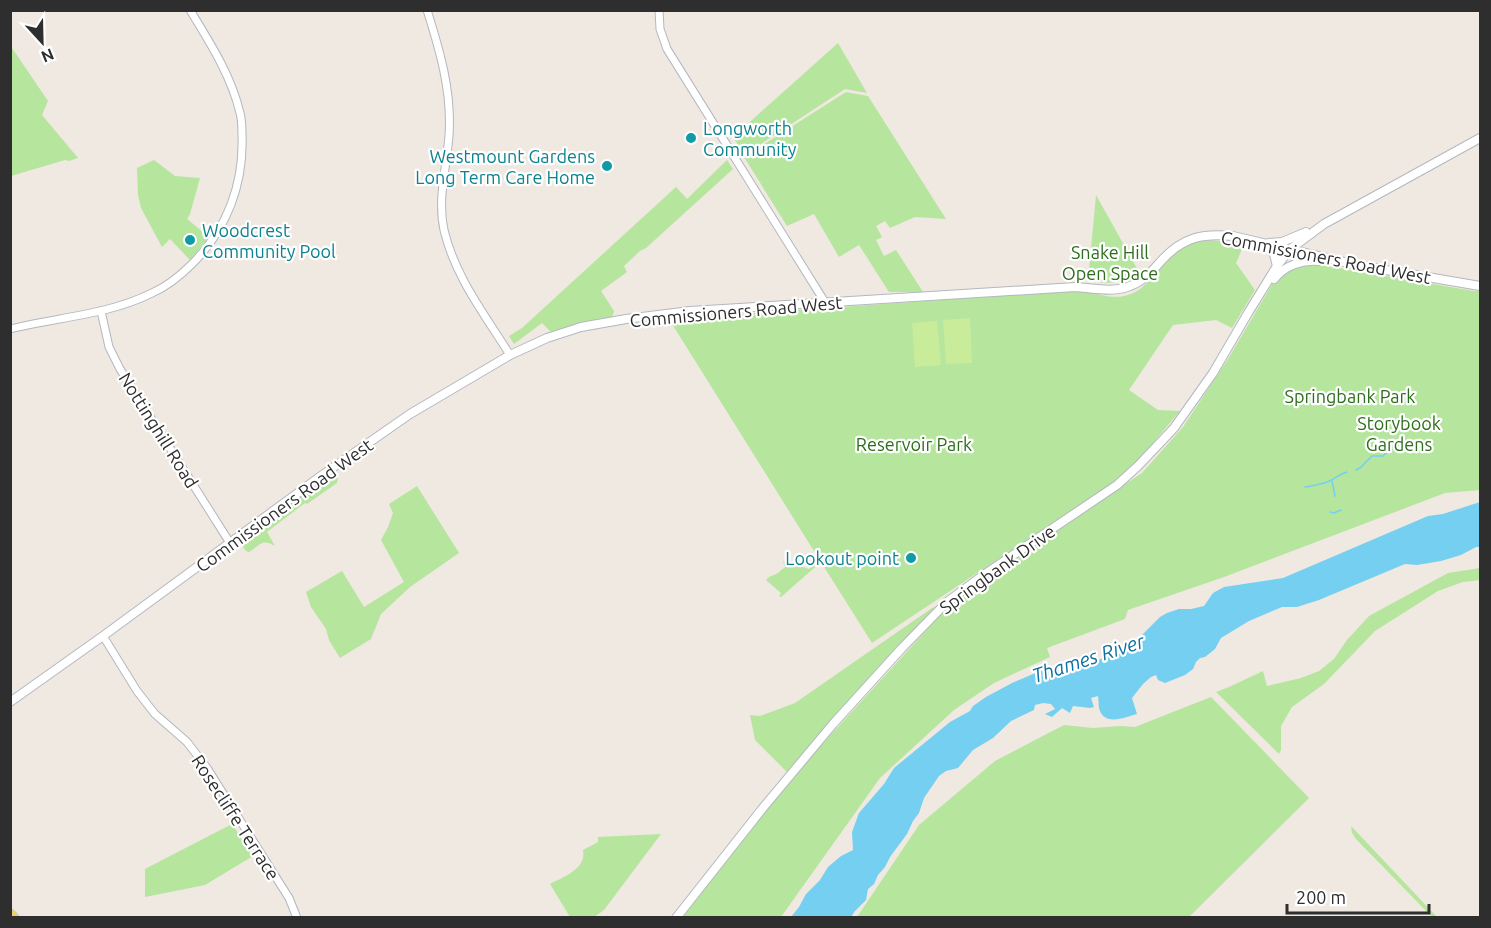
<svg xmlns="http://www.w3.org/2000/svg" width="1491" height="928" font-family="Ubuntu,sans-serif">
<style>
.green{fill:#b6e59e}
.pitch{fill:#c9ec9a}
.water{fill:#75cff0}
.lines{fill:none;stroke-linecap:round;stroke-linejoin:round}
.stream{stroke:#75cff0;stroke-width:1.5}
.tertiary-casing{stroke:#b4b7c1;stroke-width:9}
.secondary-casing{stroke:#b4b7c1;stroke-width:10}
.primary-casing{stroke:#c9c9c9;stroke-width:10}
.tertiary{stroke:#fff;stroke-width:7}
.secondary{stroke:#fff;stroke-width:8}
.primary{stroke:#f2d163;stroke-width:8}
.culture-dot{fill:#0f9aa8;stroke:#fff;stroke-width:2}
.labels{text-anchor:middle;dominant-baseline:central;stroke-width:4.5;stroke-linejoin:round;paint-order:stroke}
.culture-label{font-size:18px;fill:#0d838f;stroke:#fff;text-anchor:start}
.park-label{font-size:18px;fill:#2c6e1b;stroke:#fff}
.street-label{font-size:18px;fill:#2e2e2e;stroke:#fff}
.water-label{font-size:20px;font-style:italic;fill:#0d6fa3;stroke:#fff}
</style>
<rect width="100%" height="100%" fill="#efe9e1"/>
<g class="green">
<polygon points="838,43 867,93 845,89 744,155 733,137"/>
<polygon points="10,45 48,101 42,115 78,158 69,161 65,160 11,176"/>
<polygon points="846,92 868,96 946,219 915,217 890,228 885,221 876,226 882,237 876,240 884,256 896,250 923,292 889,292 859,245 839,257 814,214 787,226 744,157"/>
<polygon points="154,160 175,176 200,178 190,214 187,219 209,237 190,260 170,239 162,247 141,208 138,195 137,168"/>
<polygon points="727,160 733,169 646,248 640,251 624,266 627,272 601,291 614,311 612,318 551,332 542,323 514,344 509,336 522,328 676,187 687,199"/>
<path d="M1096 195 1139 272C1121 284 1110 284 1088 281Z"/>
<path d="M1205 240 1221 241 1243 247 1236 263 1255 290 1232 328 1216 320 1173 325 1129 390 1158 410 1180 411 1142 456 1117 480 872 643 821 562 781 597 779 596 781 593 766 580C769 576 772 576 776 574 779 573 780 570 783 569L785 567 783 561 809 569 819 559 669 319 1069 291C1073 291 1078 291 1083 291 1096 293 1110 299 1124 296 1146 292 1154 272 1167 257 1177 247 1192 243 1205 240Z"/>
<polygon points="1322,265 1474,291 1480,291 1480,490 1445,493 1224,577 1128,610 1125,619 1047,648 1050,657 994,683 954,710 880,778 781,917 682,918 795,774 943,612 1086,510 1142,473 1183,427 1228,359 1274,281 1295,267"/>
<path d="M332 474H336L338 478 337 483 307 504 305 503 267 532 275 546C262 538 260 545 249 552 244 551 242 545 242 540L274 515Z"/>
<polygon points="417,486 459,553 410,587 381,614 371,639 340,658 329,640 326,629 311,607 306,592 342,571 364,607 404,582 381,540 388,527 393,513 389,504"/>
<polygon points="1480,568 1480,580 1463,582 1438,591 1375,631 1324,684 1292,707 1281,726 1281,750 1279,754 1216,692 1229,687 1263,671 1267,686 1301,678 1319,671 1334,659 1347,640 1369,616 1448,573"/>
<polygon points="936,607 839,712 787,772 755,740 750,715 760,716 795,703 932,608"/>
<polygon points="1211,697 1309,798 1189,917 857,917 919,825 995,761 1064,725 1093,728 1120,726 1135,727"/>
<polygon points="232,824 253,856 205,885 145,897 145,869"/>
<polygon points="1351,826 1437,917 1432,917 1356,839 1352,833"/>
<path d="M661 834 604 910 594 917H570L550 884C563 877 587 869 583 850L598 842V837Z"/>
</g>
<g class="pitch">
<polygon points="970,318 972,363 946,364 943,320"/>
<polygon points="937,321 941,365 915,367 912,323"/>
</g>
<path class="water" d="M1480 502V547H1476L1461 555 1441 561 1417 565 1405 564 1319 600 1297 607H1282L1249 621 1221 638 1215 649 1205 657 1200 658 1196 662 1193 669 1185 675 1165 683 1158 680 1156 675 1151 677 1143 684 1132 698 1137 714C1126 717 1106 726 1100 711 1098 706 1099 702 1098 696L1091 698 1094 707 1090 708 1073 706 1070 713 1062 708 1052 717 1045 714 1055 709 1051 704 1043 703 1035 705 1034 710 1011 721 993 738 973 750 958 768 946 771 939 776 924 798 919 813 913 821 907 834 890 857 885 867 878 875 874 884 868 889 866 900 855 911 851 917H791L799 907 806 894 820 880 828 867 841 856 853 850 852 832 859 813 884 784 894 768 950 722 970 711 973 706 986 697 1012 683 1038 672 1057 666 1085 661H1096L1131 646 1160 617 1167 613 1179 609H1191L1204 606 1213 593 1224 587 1283 578 1428 516 1443 514Z"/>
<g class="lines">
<g class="stream">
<path d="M1356 470 1360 468 1372 456H1383C1388 450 1395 444 1404 444"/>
<polyline points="1332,481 1335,496"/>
<path d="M1305 487C1309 487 1320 484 1324 483 1333 481 1339 474 1347 472"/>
<polyline points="1330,512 1334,513 1341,510"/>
</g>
<defs>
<g id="tertiary">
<path d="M427 10C440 51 452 92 449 135 447 166 437 199 444 230 455 277 485 315 510 355"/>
<polyline points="659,10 660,29 667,49 826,304"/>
<polyline points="101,311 109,347 120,369 230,543"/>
<path d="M10 329C58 317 108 315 152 293 168 286 180 276 192 264 227 229 244 184 242 135 242 128 242 120 240 113 231 75 210 43 190 10"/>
<polyline points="103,636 137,691 155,714 187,742 207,768 289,898 297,918"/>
</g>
<g id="secondary">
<polyline points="1269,243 1282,242 1306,232"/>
<polyline points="1265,245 1274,254 1277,266"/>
<path d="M1274 279C1284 266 1303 259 1319 261"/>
<path d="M10 702 103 636 321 476 410 414 510 355 547 338 581 327 626 319 690 311 1075 287C1093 288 1113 293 1130 286 1144 281 1152 271 1162 260 1183 237 1203 233 1233 236L1357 265 1480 286"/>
<polyline points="676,918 762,809 833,724 902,648 947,602 985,574 1117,485 1138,466 1174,428 1213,373 1248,313 1277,266 1289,250 1324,224 1480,138"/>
</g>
<polyline id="primary" points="10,913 15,918"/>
</defs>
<use href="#tertiary" class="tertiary-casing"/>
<use href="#secondary" class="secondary-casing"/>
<use href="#primary" class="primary-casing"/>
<use href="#tertiary" class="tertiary"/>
<use href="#secondary" class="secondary"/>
<use href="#primary" class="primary"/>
</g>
<g class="culture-dot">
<circle cx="691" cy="138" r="6"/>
<circle cx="607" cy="166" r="6"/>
<circle cx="190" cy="240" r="6"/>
<circle cx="911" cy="558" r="6"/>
</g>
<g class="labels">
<g class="culture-label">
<text x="703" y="128">Longworth<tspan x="703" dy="21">Community</tspan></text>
<text x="595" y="156" text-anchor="end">Westmount Gardens<tspan x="595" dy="21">Long Term Care Home</tspan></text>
<text x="202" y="230">Woodcrest<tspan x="202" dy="21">Community Pool</tspan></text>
<text x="899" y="558" text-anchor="end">Lookout point</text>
</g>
<g class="park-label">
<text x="1110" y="252">Snake Hill<tspan x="1110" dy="21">Open Space</tspan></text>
<text x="1350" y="396">Springbank Park</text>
<text x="1399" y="423">Storybook<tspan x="1399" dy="21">Gardens</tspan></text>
<text x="914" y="444">Reservoir Park</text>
</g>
<g class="street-label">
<text transform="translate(1326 257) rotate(11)">Commissioners Road West</text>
<text transform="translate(736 311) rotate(-5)">Commissioners Road West</text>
<text transform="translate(159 430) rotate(58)">Nottinghill Road</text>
<text transform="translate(284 505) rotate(-36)">Commissioners Road West</text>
<text transform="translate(997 569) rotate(-36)">Springbank Drive</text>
<text transform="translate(236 817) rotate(57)">Rosecliffe Terrace</text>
</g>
<g class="water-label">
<text transform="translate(1088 658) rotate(-18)">Thames River</text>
</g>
</g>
<rect width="1491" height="928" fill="none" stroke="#2e2e2e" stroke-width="24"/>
<g transform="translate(42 42) rotate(158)" stroke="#ffffff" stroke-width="4.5" paint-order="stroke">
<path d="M0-4.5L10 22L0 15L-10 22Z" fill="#2e2e2e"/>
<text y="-9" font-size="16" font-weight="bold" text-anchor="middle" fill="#2e2e2e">N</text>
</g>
<path d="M1287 904v9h142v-9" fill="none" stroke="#2e2e2e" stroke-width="3"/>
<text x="1296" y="904" font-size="18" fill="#2e2e2e" stroke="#ffffff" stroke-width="4.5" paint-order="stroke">200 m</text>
</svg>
